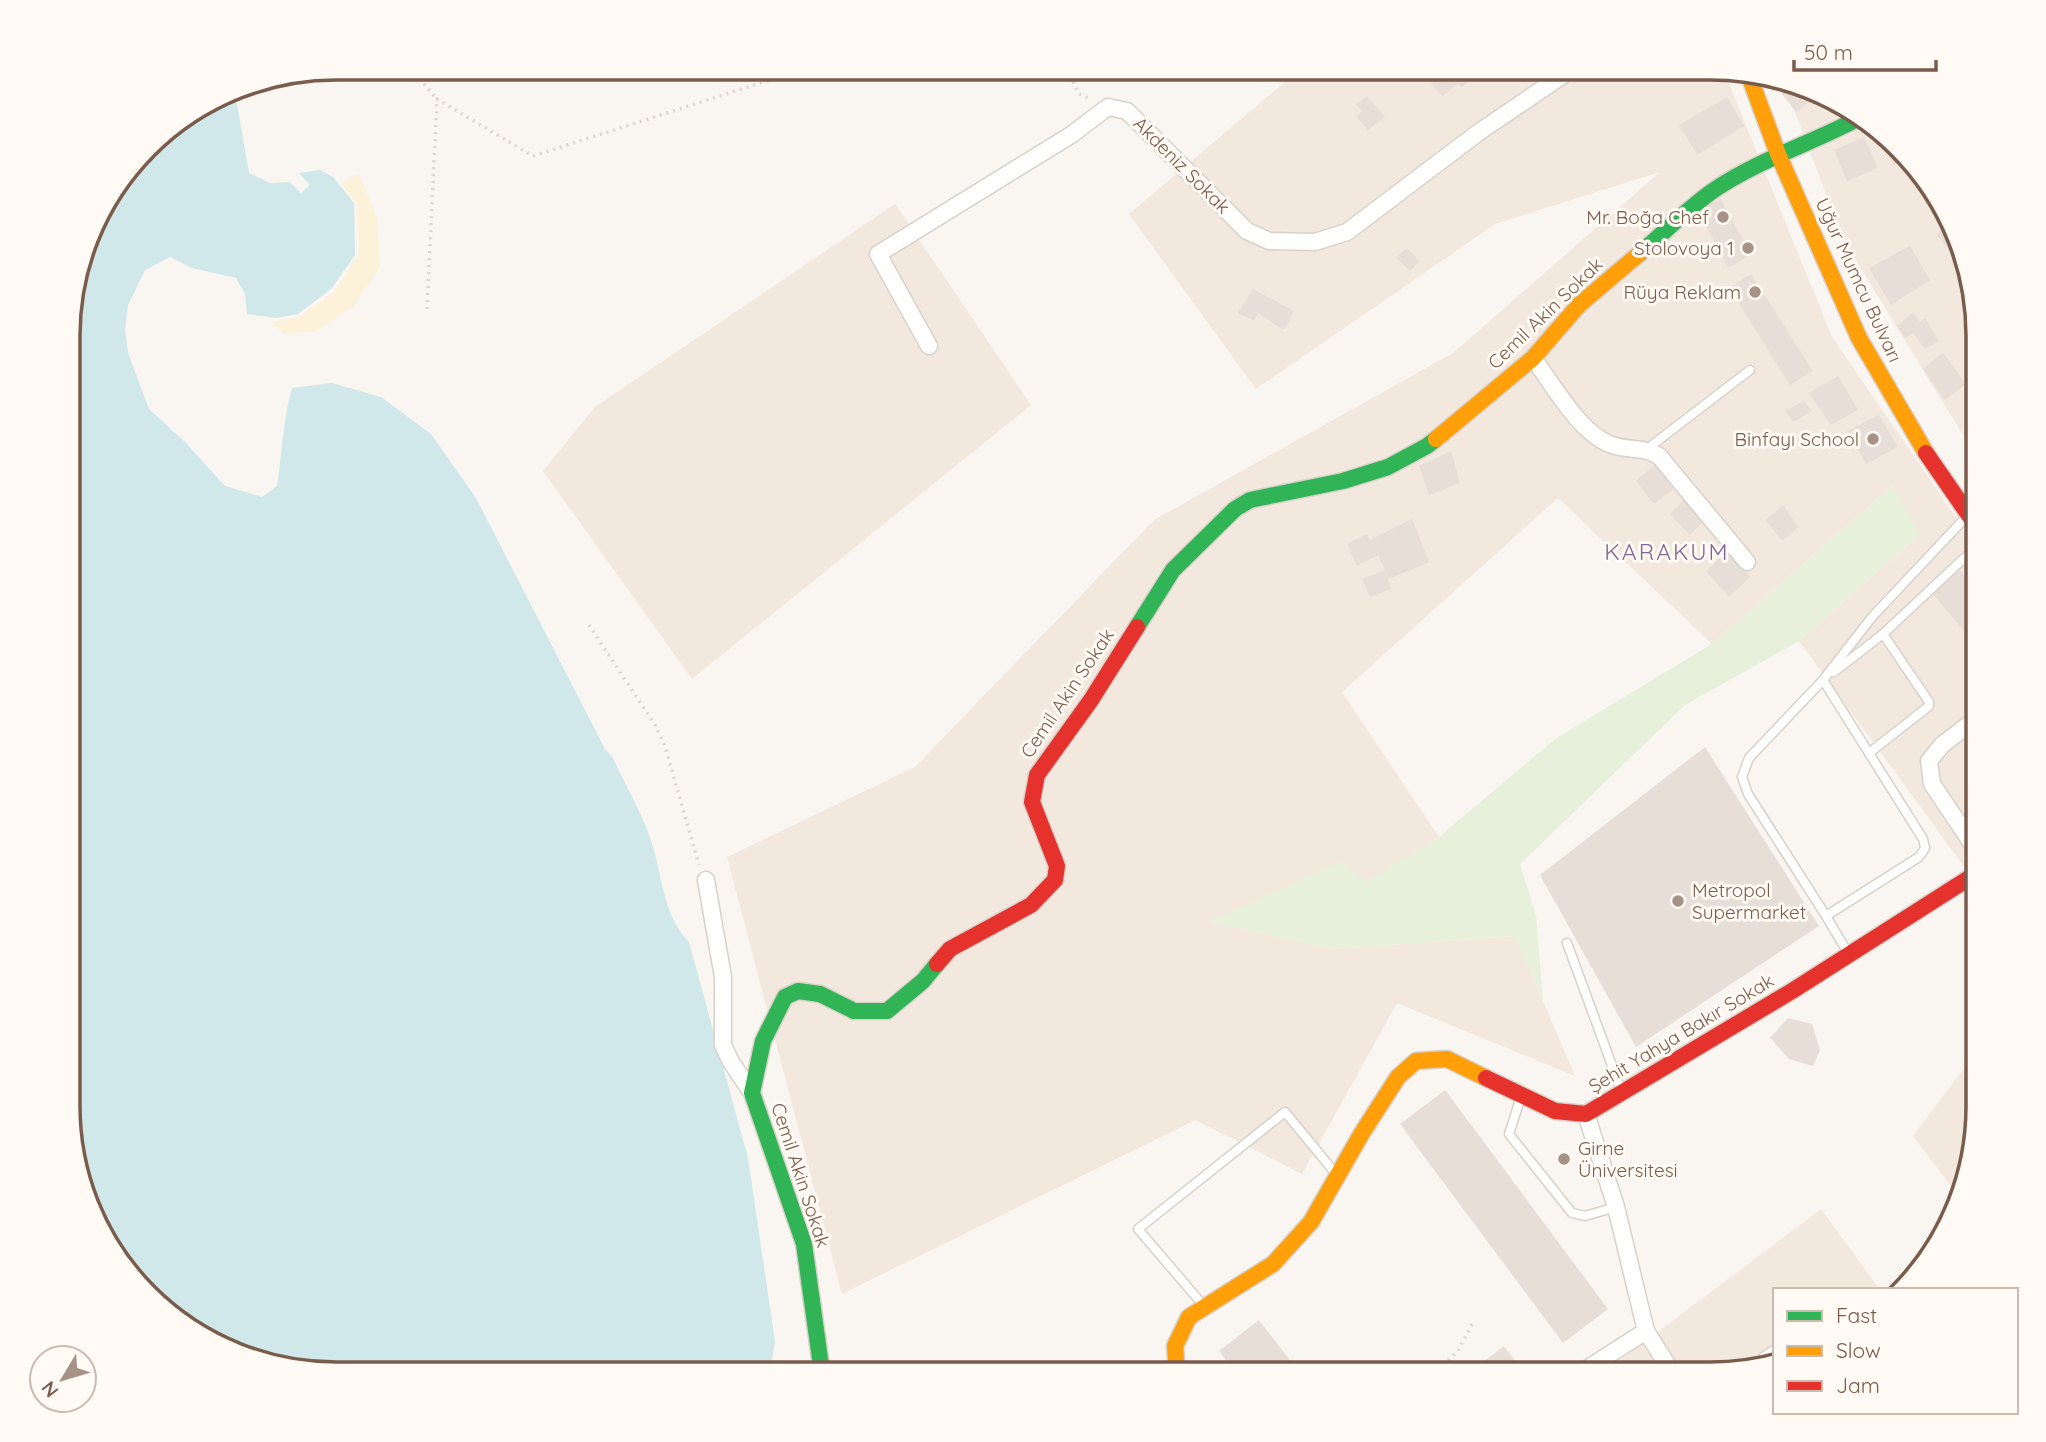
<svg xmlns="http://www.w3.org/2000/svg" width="2046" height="1442" font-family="Quicksand,sans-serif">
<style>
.residential{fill:#f2e8de}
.green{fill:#e7f0db}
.sand{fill:#fbf2d9}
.water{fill:#d0e8ea}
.building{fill:#e6ded7}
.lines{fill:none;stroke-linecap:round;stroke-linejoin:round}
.lane-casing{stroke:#d7d1cb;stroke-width:11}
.street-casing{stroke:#d7d1cb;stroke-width:19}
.fast-casing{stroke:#d9d2cb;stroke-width:19}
.slow-casing{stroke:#d9d2cb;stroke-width:19}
.jam-casing{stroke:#d9d2cb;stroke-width:19}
.path{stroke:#dcd5d0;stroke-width:3.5;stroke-dasharray:2 5;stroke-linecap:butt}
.lane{stroke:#fefefd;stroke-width:8}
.street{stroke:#fefefd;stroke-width:16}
.fast{stroke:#30b455;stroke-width:16}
.slow{stroke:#ff9f0a;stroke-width:16}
.jam{stroke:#e5322d;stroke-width:16}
.poi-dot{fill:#a69286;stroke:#fffaf3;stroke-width:2.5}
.labels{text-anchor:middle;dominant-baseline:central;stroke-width:6;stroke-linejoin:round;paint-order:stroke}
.street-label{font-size:19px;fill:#7a5c4d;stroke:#fffaf3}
.poi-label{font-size:19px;fill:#7a5c4d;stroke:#fffaf3;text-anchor:end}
.quarter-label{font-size:23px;letter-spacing:2px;fill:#846695;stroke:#fffaf3}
.rim{fill:none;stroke:#7a5c4d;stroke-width:3.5}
</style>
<rect width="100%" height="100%" fill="#f9f5f0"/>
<g class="residential">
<polygon points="1300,69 1723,69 1832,337 1977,548 1977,884 1799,641 1919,535 1892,486 1712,644 1558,498 1342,692 1439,837 1366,883 1210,922 1335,949 1515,936 1575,1076 1397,1003 1302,1174 1195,1120 842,1294 727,857 915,767 1154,520 1453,353 1660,172 1495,224 1256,389 1129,214"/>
<polygon points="1783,80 1796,83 1872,123 1950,218 1977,320 1977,458 1843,239"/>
<polygon points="895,204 1031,405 692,679 543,471 595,407"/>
<polygon points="1977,1051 1977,1122 1963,1192 1960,1198 1913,1136"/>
<polygon points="1821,1209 1880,1290 1775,1290 1775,1358 1710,1374 1602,1374"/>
</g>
<polygon class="green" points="1892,486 1920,534 1799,641 1685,705 1520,864 1536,916 1543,1001 1514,936 1335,949 1209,922 1342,861 1366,882 1439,837 1555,739 1712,644"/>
<polygon class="sand" points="359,174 377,218 380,267 353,307 316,331 284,334 272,322 299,317 334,292 359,254 357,204 341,183"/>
<path class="water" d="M230 91 237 104 249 173 270 183 290 182 301 193 310 185 299 173 320 170 333 177 354 203 355 255 331 289 298 314 276 318 247 314 245 294 236 278 192 268 170 257 145 270 128 305 125 330 128 353 149 409 185 442 225 486 262 497 277 486C282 453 283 421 292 388L332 383 381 397 431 434 476 498 605 749 613 758C626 787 644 816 653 847 663 880 663 915 689 942L748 1158 775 1342 770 1373H320L250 1359 174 1319 104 1240 71 1140V302L96 218 159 135Z"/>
<g class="building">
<polygon points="1365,69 1375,69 1378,72 1378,78 1373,81 1364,79 1362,74"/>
<polygon points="1438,69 1465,69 1472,78 1462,87 1458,84 1442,96 1431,83 1437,78 1433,72"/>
<polygon points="1672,69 1706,69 1677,80"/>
<polygon points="1795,82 1819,95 1796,112 1781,93"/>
<polygon points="1367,96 1385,117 1368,130 1356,116 1362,111 1356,104"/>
<polygon points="1727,97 1744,126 1697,155 1679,125"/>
<polygon points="1880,133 1902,159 1894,165 1877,134"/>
<polygon points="1864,137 1878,168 1847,181 1834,150"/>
<polygon points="1721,199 1751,255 1728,268 1698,211"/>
<polygon points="1945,212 1950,218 1958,249 1953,256 1937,235 1941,230 1936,221"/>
<polygon points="1910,246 1930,280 1891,305 1869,268"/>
<polygon points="1407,248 1420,261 1410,271 1396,258"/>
<polygon points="1751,274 1813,371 1790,385 1729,288"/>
<polygon points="1253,289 1294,311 1284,330 1258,313 1254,321 1238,313"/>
<polygon points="1913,312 1920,322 1925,318 1939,341 1925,349 1913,333 1905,338 1897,326"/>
<polygon points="1943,353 1966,384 1945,400 1923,369"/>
<polygon points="1838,376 1858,410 1831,425 1809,393"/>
<polygon points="1804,401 1812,411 1793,422 1785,411"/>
<polygon points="1879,415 1898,447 1866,464 1847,431"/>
<polygon points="1451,451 1460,483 1429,495 1419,466"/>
<polygon points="1656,464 1673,489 1654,504 1636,481"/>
<polygon points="1685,499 1704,521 1690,535 1670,514"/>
<polygon points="1783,505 1798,527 1782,541 1766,520"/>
<polygon points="1412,519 1429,562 1389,579 1378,555 1357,566 1347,544 1367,534 1370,540"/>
<polygon points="1728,551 1750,577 1729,597 1706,571"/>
<polygon points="1385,570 1391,589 1370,597 1362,579"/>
<polygon points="1960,570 1977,590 1977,646 1933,594"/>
<polygon points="1705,747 1819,926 1636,1047 1540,875"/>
<polygon points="1788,1018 1812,1024 1820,1050 1813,1066 1789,1059 1770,1038"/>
<polygon points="1445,1090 1608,1309 1563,1343 1400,1124"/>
<polygon points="1259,1320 1299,1372 1297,1374 1236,1374 1219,1351"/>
<polygon points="1504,1346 1525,1374 1468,1374"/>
</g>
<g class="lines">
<defs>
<g id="lane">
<polyline points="1647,449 1750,370"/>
<polyline points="1834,672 1883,634 1977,546"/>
<polyline points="1823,680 1923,839 1925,848 1919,857 1826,916 1748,794 1742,777 1749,758 1823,680 1872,617 1967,516"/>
<polyline points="1869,753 1929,706 1929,702 1883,634"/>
<polyline points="1826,916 1848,953"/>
<polyline points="1567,943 1621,1090"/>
<polyline points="1521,1097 1509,1134 1572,1213 1585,1216 1616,1207"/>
<polyline points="1203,1305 1138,1229 1285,1112 1336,1174"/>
</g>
<g id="street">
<polyline points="929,346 878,254 1071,135 1108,107 1127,111 1247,231 1269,241 1315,242 1347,232 1479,132 1572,69"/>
<path d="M1533 358C1554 386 1580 434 1612 445 1629 451 1642 446 1659 456L1747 562"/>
<polyline points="1977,718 1942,745 1929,761 1932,784 1977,851"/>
<polyline points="706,880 723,977 723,1045 731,1062 752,1093"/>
<polyline points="1586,1114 1616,1207 1646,1331 1673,1374"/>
<polyline points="1766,1360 1775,1354"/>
<polyline points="1579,1374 1646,1331"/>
</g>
<g id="fast">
<path d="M1639 254C1664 233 1688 208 1714 190 1760 159 1813 143 1861 117"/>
<polyline points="1137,627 1173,570 1235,509 1250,500 1343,481 1388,467 1427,446 1436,439"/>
<polyline points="822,1373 804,1244 752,1093 763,1041 785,997 798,991 820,994 854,1011 887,1011 923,981 937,964"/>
</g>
<g id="slow">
<polyline points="1748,73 1778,154 1859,338 1926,453"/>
<polyline points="1436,439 1533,358 1579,305 1639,254"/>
<polyline points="1177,1374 1175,1346 1189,1317 1273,1264 1311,1222 1362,1133 1398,1077 1416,1061 1447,1059 1486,1078"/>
</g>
<g id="jam">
<polyline points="1926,453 1977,527"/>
<polyline points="937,964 950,949 1031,905 1055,880 1057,866 1032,802 1037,775 1091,700 1137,627"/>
<polyline points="1486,1078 1555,1111 1586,1114 1792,991 1977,873"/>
</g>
</defs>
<use href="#lane" class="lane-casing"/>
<use href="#street" class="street-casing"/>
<use href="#fast" class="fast-casing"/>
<use href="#slow" class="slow-casing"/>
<use href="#jam" class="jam-casing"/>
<g class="path">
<polyline points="410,68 436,98"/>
<polyline points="1067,69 1079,94 1091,99"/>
<polyline points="427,309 437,99 533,156 807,68"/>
<polyline points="589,625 655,725 665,746 699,865"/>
<polyline points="1432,1374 1458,1351 1473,1322"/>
</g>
<use href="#lane" class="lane"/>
<use href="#street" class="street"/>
<use href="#fast" class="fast"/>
<use href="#slow" class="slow"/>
<use href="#jam" class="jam"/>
</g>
<g class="poi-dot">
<circle cx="1723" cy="217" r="7"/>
<circle cx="1748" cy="248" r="7"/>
<circle cx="1755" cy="292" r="7"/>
<circle cx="1873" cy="439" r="7"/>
<circle cx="1678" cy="901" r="7"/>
<circle cx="1564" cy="1159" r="7"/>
</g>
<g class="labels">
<g class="street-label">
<text transform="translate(1182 165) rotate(45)">Akdeniz Sokak</text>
<text transform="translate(1859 280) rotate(65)">Uğur Mumcu Bulvarı</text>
<text transform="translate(1545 313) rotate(-44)">Cemil Akin Sokak</text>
<text transform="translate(1067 693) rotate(-56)">Cemil Akin Sokak</text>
<text transform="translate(1681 1033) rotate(-31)">Şehit Yahya Bakır Sokak</text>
<text transform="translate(801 1175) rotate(72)">Cemil Akin Sokak</text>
</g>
<g class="poi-label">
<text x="1709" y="217">Mr. Boğa Chef</text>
<text x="1734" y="248">Stolovoya 1</text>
<text x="1741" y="292">Rüya Reklam</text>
<text x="1859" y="439">Binfayı School</text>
<text x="1692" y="890" text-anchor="start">Metropol<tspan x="1692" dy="22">Supermarket</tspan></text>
<text x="1578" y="1148" text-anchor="start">Girne<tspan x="1578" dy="22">Üniversitesi</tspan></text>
</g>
<g class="quarter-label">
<text x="1667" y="551">KARAKUM</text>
</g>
</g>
<path d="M0 0H2046V1442H0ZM336 80H1710A256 256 0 0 1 1966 336V1106A256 256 0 0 1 1710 1362H336A256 256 0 0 1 80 1106V336A256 256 0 0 1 336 80Z" fill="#fffaf3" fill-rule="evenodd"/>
<path class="rim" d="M336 80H1710A256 256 0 0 1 1966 336V1106A256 256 0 0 1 1710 1362H336A256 256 0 0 1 80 1106V336A256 256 0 0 1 336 80Z"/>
<rect x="1773" y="1288" width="245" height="126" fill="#fffaf3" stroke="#cabbb1" stroke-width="2"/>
<rect x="1787" y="1311" width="35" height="10" fill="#30b455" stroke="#cabbb1" stroke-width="2"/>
<text x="1836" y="1323" font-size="21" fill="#7a5c4d">Fast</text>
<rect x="1787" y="1346" width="35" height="10" fill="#ff9f0a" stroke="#cabbb1" stroke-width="2"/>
<text x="1836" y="1358" font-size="21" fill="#7a5c4d">Slow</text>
<rect x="1787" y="1381" width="35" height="10" fill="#e5322d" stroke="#cabbb1" stroke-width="2"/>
<text x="1836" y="1393" font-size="21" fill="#7a5c4d">Jam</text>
<g transform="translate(63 1379) rotate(232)"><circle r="33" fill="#fffaf3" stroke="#cabbb1" stroke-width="2"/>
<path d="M0-5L12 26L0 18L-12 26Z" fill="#a69286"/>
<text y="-10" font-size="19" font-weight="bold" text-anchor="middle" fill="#7a5c4d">N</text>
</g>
<path d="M1794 60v10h142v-10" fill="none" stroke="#7a5c4d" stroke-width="3.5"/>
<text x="1804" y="60" font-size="21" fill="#7a5c4d" stroke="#fffaf3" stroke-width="5" paint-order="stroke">50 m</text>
</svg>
